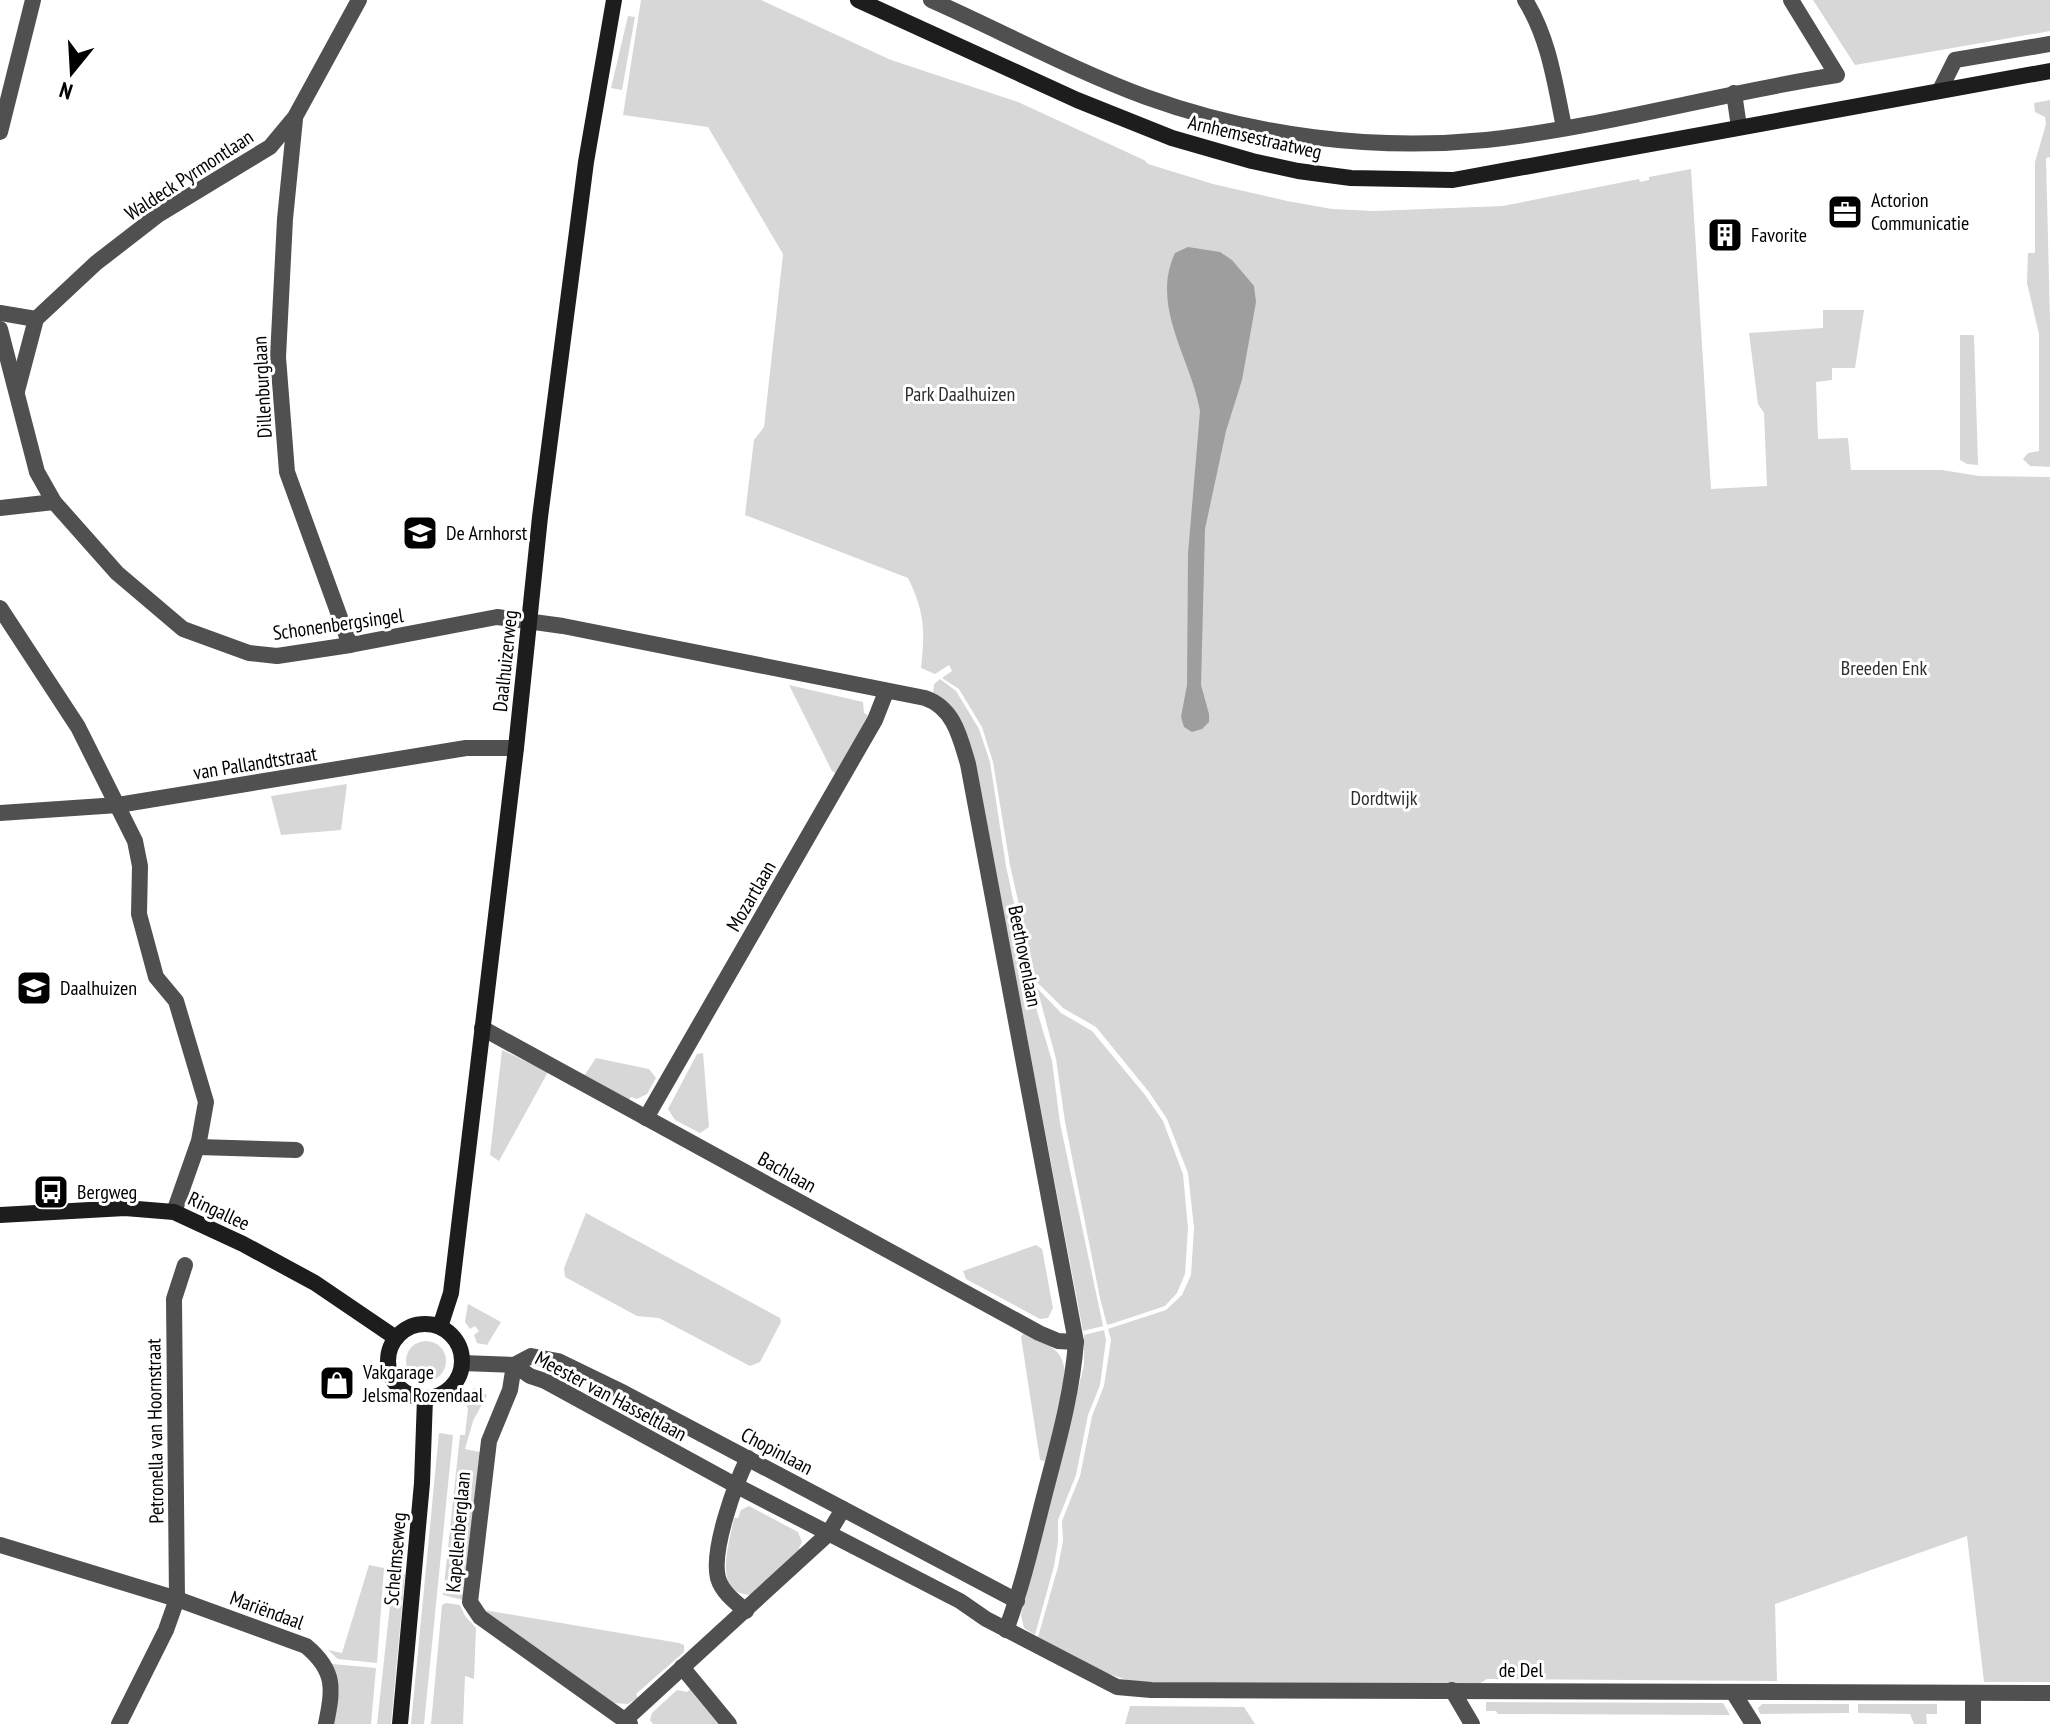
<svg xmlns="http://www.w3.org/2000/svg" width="2050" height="1724" font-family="'PT Sans Narrow',sans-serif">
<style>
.green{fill:#d7d7d7}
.water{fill:#9e9e9e}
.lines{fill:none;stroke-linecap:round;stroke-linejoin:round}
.minor{stroke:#505050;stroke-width:16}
.secondary{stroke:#1d1d1d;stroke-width:16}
.labels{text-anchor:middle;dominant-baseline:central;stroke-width:6;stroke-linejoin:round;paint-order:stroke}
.street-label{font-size:20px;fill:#000;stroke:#fff}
.poi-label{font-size:20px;fill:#000;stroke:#fff;text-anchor:start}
.park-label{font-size:20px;fill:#2e2e2e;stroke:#fff}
</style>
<rect width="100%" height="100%" fill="#fff"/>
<g class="green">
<path d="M641 0H761L891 60 1018 102 1144 160 1148 164 1213 184 1287 201 1332 209 1374 211 1503 206 1639 179 1640 182 1649 180V177L1691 169 1711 489 1767 486 1764 413 1758 404 1749 333 1823 328V310H1864L1855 368H1832V380L1816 382 1818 439 1848 438 1851 470H1942L1979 476 2050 477V1682H1984L1967 1536 1775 1604 1777 1681 1487 1679 1479 1684 1133 1682 1106 1673 1038 1637 1058 1567 1063 1541 1062 1521 1080 1476 1092 1416 1104 1386 1111 1340 1108 1329 1166 1310 1182 1295 1191 1275 1194 1228 1188 1173 1167 1119 1149 1092 1096 1027 1063 1008 1036 981 1010 865 993 762 982 727 959 689 942 678 952 671 949 665 935 674 921 668C925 630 925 613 908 578L745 515 754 440 764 427 783 254 708 127 623 115Z"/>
<polygon points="1813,0 2050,0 2050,31 1855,65"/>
<polygon points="628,16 635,17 622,90 611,88"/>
<polygon points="2050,100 2050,157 2046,158 2050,319 2050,467 2030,466 2023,459 2028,453 2039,451 2039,334 2027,283 2028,253 2035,253 2035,162 2046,124 2045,117 2035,112 2034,103"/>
<polygon points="1960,335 1974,335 1978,465 1967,464 1960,460"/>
<polygon points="940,679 956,691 979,729 990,762 1006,866 1037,1011 1052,1061 1060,1123 1103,1326 1083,1331 975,763 933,695 934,684"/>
<polygon points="789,685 863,702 864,713 869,716 837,774 832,771"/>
<polygon points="347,784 341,830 281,835 271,796"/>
<polygon points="1037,988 1061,1013 1092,1031 1145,1095 1163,1121 1183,1174 1188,1228 1185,1274 1177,1293 1165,1306 1114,1323 1107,1325 1100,1298 1065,1122 1056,1059"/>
<polygon points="502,1050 548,1072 499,1161 490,1155"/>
<polygon points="703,1053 709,1127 700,1133 675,1120 668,1109 697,1054"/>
<polygon points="596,1058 649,1069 656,1078 647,1094 637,1099 631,1097 629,1100 584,1076"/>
<polygon points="586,1213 780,1318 781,1322 760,1362 750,1366 659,1318 637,1316 565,1277 564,1268"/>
<polygon points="1036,1245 1042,1249 1053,1308 1048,1318 1040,1319 966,1279 963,1271"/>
<polygon points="468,1304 501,1322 487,1345 477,1343 474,1335 479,1331 475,1326 470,1329 465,1322"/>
<polygon points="1104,1330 1106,1340 1100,1385 1088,1415 1076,1475 1058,1520 1058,1542 1054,1566 1035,1635 1024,1628 1021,1615 1084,1365 1084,1335"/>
<path d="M1024 1332C1034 1338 1048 1343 1057 1352 1078 1374 1052 1435 1045 1461L1040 1460 1021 1337Z"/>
<circle cx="426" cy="1361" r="20"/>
<polygon points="474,1388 487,1395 473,1421 465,1449 480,1452 463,1600 443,1595 460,1435 465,1435 468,1409 465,1400"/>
<polygon points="439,1433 453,1435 424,1724 411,1724"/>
<path d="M749 1506 798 1532 802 1542 799 1548 801 1551 750 1595C711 1593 730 1542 734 1518H738L741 1510Z"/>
<polygon points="369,1565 384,1568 377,1663 338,1659 328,1650 342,1653"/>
<polygon points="394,1569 405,1575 391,1724 377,1724"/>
<polygon points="446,1603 460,1605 465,1616 476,1628 474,1679 465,1676 463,1724 431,1724 442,1605"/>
<polygon points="484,1610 679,1643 684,1645 684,1652 636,1694 638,1698 628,1704 614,1703"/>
<polygon points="332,1664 376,1668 371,1724 334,1724 339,1691"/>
<polygon points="691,1688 720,1724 653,1724 650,1720 652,1713 677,1690 687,1692"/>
<polygon points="1486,1702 1723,1703 1730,1715 1498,1714 1496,1711 1486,1711"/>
<polygon points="1762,1704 1849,1704 1849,1713 1760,1714 1758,1708"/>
<polygon points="1858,1704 1937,1704 1937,1714 1926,1714 1927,1724 1914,1724 1910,1714 1858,1713"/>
<polygon points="1130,1706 1244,1707 1255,1724 1125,1724"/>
</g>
<path class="water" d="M1188 247 1220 252 1232 260 1254 286 1256 302 1242 380 1226 431 1205 529 1201 685 1209 714V722L1202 729 1192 732 1184 727 1181 717 1187 685 1188 554 1200 411C1191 358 1150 307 1175 253Z"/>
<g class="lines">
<g class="minor">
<path d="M931 0C1003 32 1073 70 1146 97 1254 136 1372 151 1486 140 1604 127 1720 93 1837 75L1791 0"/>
<path d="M1525 0C1549 38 1555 84 1564 127"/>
<polyline points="1940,90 1955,60 2050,44"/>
<polyline points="1734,93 1739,127"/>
<polyline points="295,119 285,219 278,357 287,472 350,645"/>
<polyline points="0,132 33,0"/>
<polyline points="0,313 36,319"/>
<path d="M0 329 37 472 54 502 117 573 183 629 249 653 277 656 350 645 497 617 563 626 925 698C954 708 960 737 968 764L1076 1342C1072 1394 1058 1443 1045 1493 1033 1539 1023 1585 1006 1630"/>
<polyline points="17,391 36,319 96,263 158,215 270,147 295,117 359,0"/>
<polyline points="0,508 54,502"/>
<polyline points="0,608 78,727 135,841 140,866 139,914 156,977 176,1001 206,1102 199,1141 174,1212"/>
<polyline points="0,813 118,805 466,748 516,748"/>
<polyline points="482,1028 1039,1333 1058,1341 1076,1342"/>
<polyline points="646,1118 875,720 886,692"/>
<polyline points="198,1147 296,1150"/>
<polyline points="462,1363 514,1365 530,1376 545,1381 735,1485 960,1601 986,1619 1117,1687 1151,1690 2050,1693"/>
<polyline points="514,1365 531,1356 558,1361 624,1393 1017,1601"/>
<polyline points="514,1365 510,1390 489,1441 470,1602 480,1617 630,1724"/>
<path d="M0 1545 177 1599 306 1646C336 1671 333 1689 326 1724"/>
<path d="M746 1611C735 1602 722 1592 718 1578 711 1550 735 1484 748 1458"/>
<polyline points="682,1667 729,1724"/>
<polyline points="1452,1690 1472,1724"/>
<polyline points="1733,1692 1753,1724"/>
<polyline points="625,1720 828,1534 843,1509"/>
<polyline points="119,1724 166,1630 177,1599 174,1299 185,1265"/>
<polyline points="1973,1724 1973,1693"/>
</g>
<g class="secondary">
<polyline points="858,0 1077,100 1172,138 1252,161 1298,171 1351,178 1453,180 2050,71"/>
<polyline points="0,1215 125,1208 174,1212 243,1244 315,1283 396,1338"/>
<circle cx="425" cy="1361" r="37"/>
<polyline points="440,1327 451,1293 516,748 540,517 586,162 614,0"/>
<polyline points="400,1724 422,1483 425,1398"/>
</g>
</g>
<defs>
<symbol id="office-square" viewBox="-11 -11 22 22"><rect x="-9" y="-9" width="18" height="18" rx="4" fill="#000" stroke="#fff"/><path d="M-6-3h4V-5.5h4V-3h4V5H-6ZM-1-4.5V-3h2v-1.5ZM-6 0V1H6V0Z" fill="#fff"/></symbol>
<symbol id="building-square" viewBox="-11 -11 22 22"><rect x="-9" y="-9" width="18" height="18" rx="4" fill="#000" stroke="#fff"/><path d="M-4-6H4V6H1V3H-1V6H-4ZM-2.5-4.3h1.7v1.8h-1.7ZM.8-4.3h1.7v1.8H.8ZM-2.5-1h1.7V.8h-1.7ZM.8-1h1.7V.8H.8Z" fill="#fff"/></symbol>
<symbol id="school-square" viewBox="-11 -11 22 22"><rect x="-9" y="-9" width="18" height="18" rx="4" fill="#000" stroke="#fff"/><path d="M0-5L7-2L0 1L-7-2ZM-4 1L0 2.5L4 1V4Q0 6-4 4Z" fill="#fff"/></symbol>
<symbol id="bus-square" viewBox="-11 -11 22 22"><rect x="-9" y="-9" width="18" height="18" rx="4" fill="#000" stroke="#fff"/><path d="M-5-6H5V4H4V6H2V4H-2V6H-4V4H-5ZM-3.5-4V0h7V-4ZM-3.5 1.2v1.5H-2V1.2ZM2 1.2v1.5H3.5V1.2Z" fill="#fff"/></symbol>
<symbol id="shop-square" viewBox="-11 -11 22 22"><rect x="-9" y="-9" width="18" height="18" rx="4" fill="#000" stroke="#fff"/><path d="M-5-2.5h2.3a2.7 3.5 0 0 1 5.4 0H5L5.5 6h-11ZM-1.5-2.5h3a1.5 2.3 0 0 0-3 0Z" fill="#fff"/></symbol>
</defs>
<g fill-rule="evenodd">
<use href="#office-square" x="1825" y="192" width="40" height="40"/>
<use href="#building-square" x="1705" y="215" width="40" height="40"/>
<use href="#school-square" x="400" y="513" width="40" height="40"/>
<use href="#school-square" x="14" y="968" width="40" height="40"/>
<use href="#bus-square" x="31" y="1172" width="40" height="40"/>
<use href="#shop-square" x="317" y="1363" width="40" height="40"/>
</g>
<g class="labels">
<g class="street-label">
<text transform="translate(1255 137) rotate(13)">Arnhemsestraatweg</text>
<text transform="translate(189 175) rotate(-33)">Waldeck Pyrmontlaan</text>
<text transform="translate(262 387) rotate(-93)">Dillenburglaan</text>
<text transform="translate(338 624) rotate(-8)">Schonenbergsingel</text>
<text transform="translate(505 661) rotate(-84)">Daalhuizerweg</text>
<text transform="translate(255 763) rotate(-9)">van Pallandtstraat</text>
<text transform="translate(751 896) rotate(-60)">Mozartlaan</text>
<text transform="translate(1025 956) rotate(79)">Beethovenlaan</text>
<text transform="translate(787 1172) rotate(29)">Bachlaan</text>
<text transform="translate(219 1211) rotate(25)">Ringallee</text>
<text transform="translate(611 1396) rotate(28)">Meester van Hasseltlaan</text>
<text transform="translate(155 1431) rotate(-91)">Petronella van Hoornstraat</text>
<text transform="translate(777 1451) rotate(28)">Chopinlaan</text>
<text transform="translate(458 1532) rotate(-85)">Kapellenberglaan</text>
<text transform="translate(395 1559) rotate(-85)">Schelmseweg</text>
<text transform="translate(267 1610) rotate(20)">Mariëndaal</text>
<text x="1521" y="1670">de Del</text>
</g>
<g class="poi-label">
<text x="1871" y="200">Actorion<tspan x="1871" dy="23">Communicatie</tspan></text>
<text x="1751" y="235">Favorite</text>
<text x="446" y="533">De Arnhorst</text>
<text x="60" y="988">Daalhuizen</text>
<text x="77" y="1192">Bergweg</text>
<text x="363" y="1372">Vakgarage<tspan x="363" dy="23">Jelsma Rozendaal</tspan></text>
</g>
<g class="park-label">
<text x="960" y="394">Park Daalhuizen</text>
<text x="1884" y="668">Breeden Enk</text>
<text x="1384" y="798">Dordtwijk</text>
</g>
</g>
<g transform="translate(72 72) rotate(198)" stroke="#ffffff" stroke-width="6" paint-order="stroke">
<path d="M0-6L14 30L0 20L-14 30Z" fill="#000000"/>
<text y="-12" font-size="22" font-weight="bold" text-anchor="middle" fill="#000000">N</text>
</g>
</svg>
